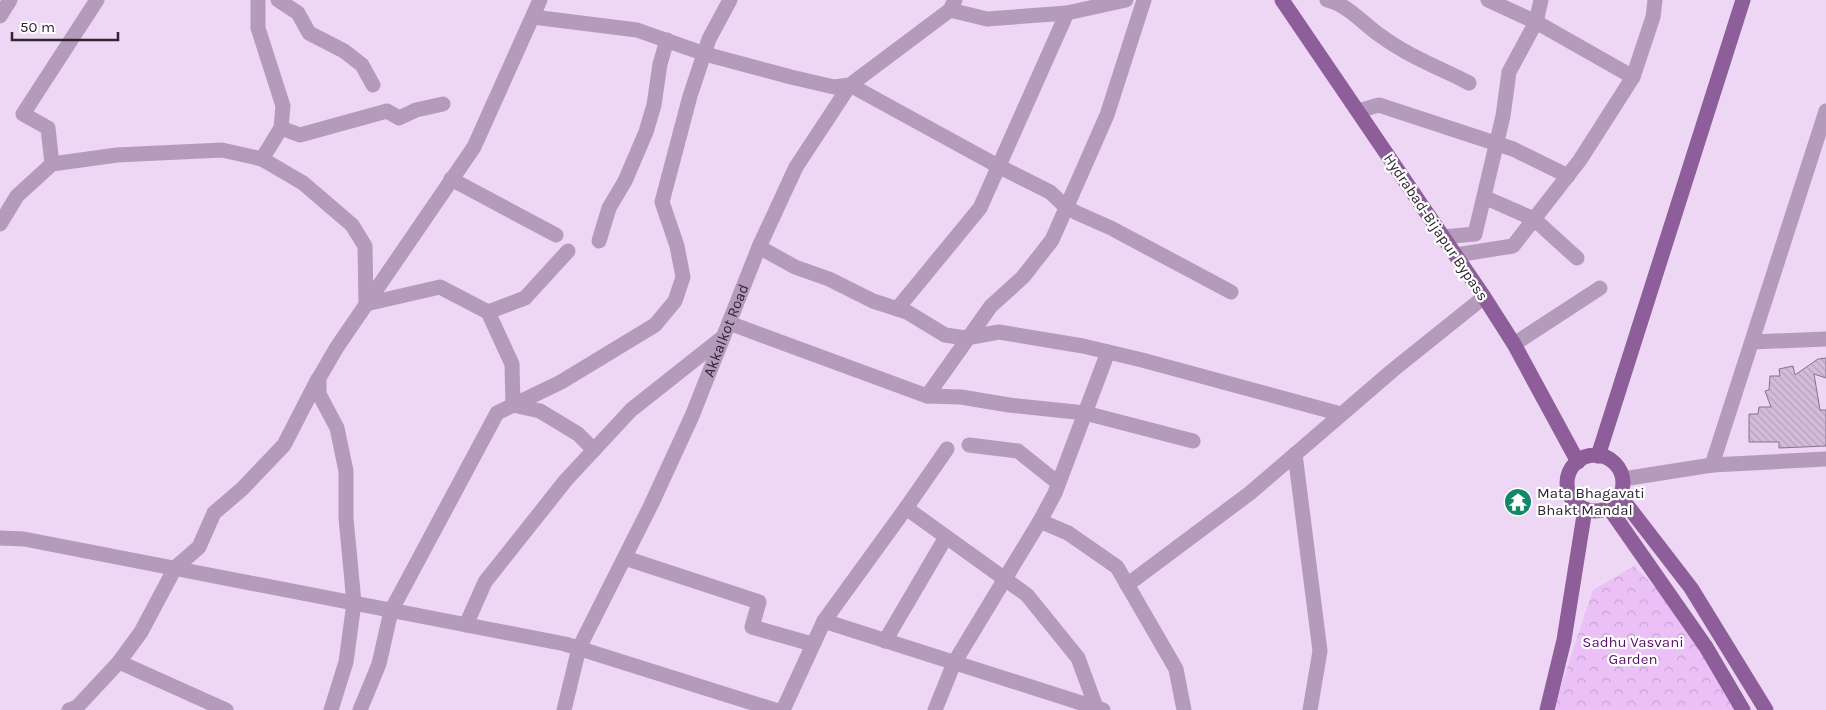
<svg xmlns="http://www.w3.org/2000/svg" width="1826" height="710" font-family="Karla,sans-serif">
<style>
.park{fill:url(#park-crowns)}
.building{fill:url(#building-back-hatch);stroke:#87728d}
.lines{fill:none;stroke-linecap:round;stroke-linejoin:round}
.minor{stroke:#b49abb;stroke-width:15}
.major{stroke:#8d5e9a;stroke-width:15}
.labels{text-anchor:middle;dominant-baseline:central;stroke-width:4.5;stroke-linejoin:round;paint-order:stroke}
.street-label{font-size:15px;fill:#2e2531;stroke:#fff}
.poi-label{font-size:15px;fill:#2e2531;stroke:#fff;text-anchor:start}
.park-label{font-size:15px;fill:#5b0f6c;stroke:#fff}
</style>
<defs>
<pattern id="park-crowns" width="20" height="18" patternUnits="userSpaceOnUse" patternTransform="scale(1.25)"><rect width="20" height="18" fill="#eac0f6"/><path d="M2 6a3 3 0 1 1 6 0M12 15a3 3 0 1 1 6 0" fill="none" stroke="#c9a5d3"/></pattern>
<pattern id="building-back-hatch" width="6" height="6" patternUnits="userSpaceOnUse" patternTransform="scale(1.25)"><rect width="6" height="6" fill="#d3bcda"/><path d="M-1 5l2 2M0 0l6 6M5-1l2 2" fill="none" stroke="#b5a1bc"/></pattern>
</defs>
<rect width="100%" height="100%" fill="#eed6f5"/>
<polygon class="park" points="1634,566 1672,605 1739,710 1553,710 1593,590"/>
<polygon class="building" points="1826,358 1826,378 1814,374 1820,410 1826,410 1826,446 1779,448 1779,442 1749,442 1749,414 1758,414 1759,407 1771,407 1765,391 1769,390 1770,376 1780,376 1779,369 1793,366 1795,375 1818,359"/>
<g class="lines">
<g class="minor">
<polyline points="258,0 258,28 283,106 281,128 262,159"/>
<polyline points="278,0 298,13 309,33 344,51 362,65 373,85"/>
<path d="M1327 0C1349 5 1363 24 1381 36 1408 56 1440 68 1469 83"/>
<polyline points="1488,0 1536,22 1633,77"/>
<polyline points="950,10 987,19 1067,13 1126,0"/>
<polyline points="0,16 10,0"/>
<polyline points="533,17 637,30 705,54 791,77 834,87 850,85 998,166 1050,192 1066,207 1077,213 1111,228 1231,292"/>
<polyline points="1358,111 1379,105 1513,149 1568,176"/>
<polyline points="281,128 300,135 387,111 399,118 416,110 443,104"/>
<polyline points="52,164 48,128 23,114 97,0"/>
<polyline points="451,179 556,235"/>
<polyline points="1486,198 1534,219 1577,258"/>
<polyline points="0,224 17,196 52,164 117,155 222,150 262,159 303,183 352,225 365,246 366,304 440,287 488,312 512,364 513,405 540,411 578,434 594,450"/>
<polyline points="1443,237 1475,234 1503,116 1509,72 1536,22 1541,0"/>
<polyline points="599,241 609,208 625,181 646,132 654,105 660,64 667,40"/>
<polyline points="759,247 795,267 829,279 873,301 907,312 945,335 966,338 999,332 1083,346 1142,360 1341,414"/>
<polyline points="1456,255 1513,246 1580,160 1633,77 1653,17 1655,0"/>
<polyline points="897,309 980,208 1067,13"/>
<polyline points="488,312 525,298 568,251"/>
<polyline points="729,323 927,396 961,397 1009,405 1085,413 1193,441"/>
<polyline points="1752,342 1826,339"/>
<polyline points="1514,344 1600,288"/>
<polyline points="927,396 991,306 1023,277 1052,240 1107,115 1144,0"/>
<polyline points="969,445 1018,451 1058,483"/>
<polyline points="1295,454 1320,651 1310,710"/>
<polyline points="1712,465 1826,111"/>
<polyline points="1623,479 1712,465 1826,459"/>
<polyline points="906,508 947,449"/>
<polyline points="1040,521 1068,533 1117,567 1176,669 1184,710"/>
<polyline points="0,538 24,539 565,644 775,710"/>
<polyline points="625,558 759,602 752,627 812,644"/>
<polyline points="1127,585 1250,493 1393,370 1484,297"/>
<polyline points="824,621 906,508 1027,595 1078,658 1096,707"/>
<polyline points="466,625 485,582 566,480 631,410 722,338"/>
<polyline points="885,641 946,537"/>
<polyline points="119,662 226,710"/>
<polyline points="69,710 77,707 119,662 141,632 175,568 199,547 214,513 242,489 284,445 318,379"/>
<polyline points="331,710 346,662 354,603 346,518 346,471 337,428 319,394 319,378 337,347 474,147 540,0"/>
<polyline points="360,710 379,664 391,611 497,413 561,382 655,325 675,301 683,277 677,246 662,202 690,96 709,39 730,0"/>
<path id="s1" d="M564 710 579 648 651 505 692 416 759 247 796 167 850 85 950 10 955 0"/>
<polyline points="783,710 824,621 1103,710"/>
<polyline points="935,710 954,663 1040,521 1055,493 1108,352"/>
</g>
<g class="major">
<polyline points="1282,0 1484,297 1514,344 1578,462"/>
<circle cx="1595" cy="483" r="28"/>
<polyline points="1598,456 1743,0"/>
<polyline points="1620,496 1691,588 1766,710"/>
<polyline points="1609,508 1706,647 1743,710"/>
<polyline points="1547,710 1564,640 1585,509"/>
</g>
</g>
<defs>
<symbol id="temple-disc" viewBox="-11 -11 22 22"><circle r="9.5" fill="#128869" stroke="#fff"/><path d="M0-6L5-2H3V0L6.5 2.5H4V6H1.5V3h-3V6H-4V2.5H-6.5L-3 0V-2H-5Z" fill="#fff"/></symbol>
</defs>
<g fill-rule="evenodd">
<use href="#temple-disc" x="1502" y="486" width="32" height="32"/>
</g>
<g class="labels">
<g class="street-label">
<text transform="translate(1436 227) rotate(56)">Hydrabad-Bijapur Bypass</text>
<text stroke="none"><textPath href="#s1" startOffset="414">Akkalkot Road</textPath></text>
</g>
<g class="poi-label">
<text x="1537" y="493">Mata Bhagavati<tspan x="1537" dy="17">Bhakt Mandal</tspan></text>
</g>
<g class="park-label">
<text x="1633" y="642">Sadhu Vasvani<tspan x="1633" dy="17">Garden</tspan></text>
</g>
</g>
<path d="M12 32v8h106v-8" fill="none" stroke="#2e2531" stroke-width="2.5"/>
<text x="20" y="32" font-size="15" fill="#2e2531" stroke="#ffffff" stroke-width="4" paint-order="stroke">50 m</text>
</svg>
